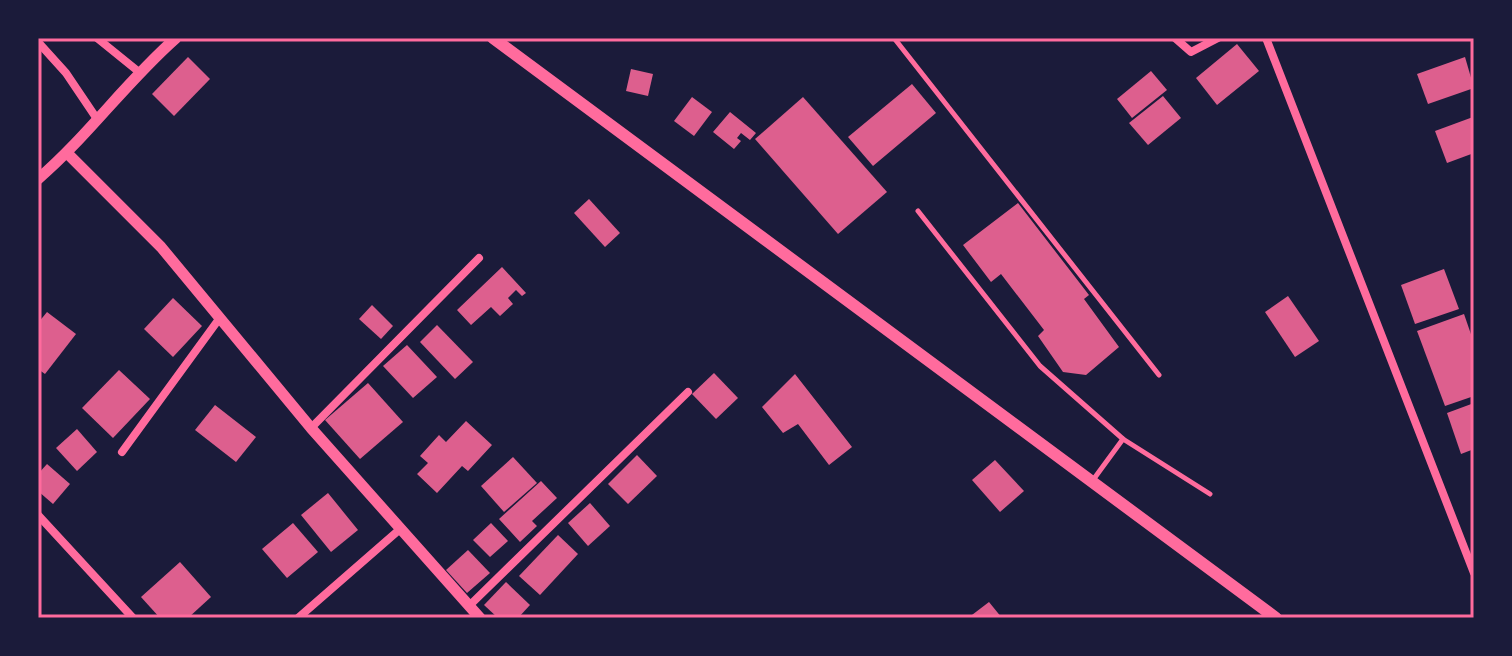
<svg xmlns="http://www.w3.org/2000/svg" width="1512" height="656" font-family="Commissioner,sans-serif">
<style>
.building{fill:#dd5f8e}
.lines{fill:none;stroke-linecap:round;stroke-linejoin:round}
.service{stroke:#ff6b9d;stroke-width:5}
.minor{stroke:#ff6b9d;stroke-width:8}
.tertiary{stroke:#ff6b9d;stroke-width:11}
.secondary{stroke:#ff6b9d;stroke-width:12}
.neatline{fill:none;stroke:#ff6b9d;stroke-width:3}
</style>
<rect width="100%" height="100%" fill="#1b1b3a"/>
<g class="building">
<polygon points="1237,44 1259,71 1217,105 1196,78"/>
<polygon points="188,57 210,79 174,116 152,94"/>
<polygon points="1465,57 1474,88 1428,104 1417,74"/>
<polygon points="631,69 653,74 648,96 626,91"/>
<polygon points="1151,71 1167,90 1132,118 1117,99"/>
<polygon points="912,84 936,113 873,166 848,137"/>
<polygon points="1163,96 1181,118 1148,145 1129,123"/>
<polygon points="692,97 712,112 694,136 674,121"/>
<polygon points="803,97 887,192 838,234 755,139"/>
<polygon points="730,112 756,133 750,140 741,133 737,138 741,141 734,149 713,132"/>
<polygon points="1473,117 1474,153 1447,163 1435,131"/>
<polygon points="589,199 620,233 605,247 574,213"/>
<polygon points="1018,203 1089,295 1084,299 1119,347 1086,375 1063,372 1038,336 1044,330 1001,274 991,282 963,245"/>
<polygon points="502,267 526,293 522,296 516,290 508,298 513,304 500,316 491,307 471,325 457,310"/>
<polygon points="1444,269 1459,309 1415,324 1401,285"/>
<polygon points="1288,296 1319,341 1295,357 1265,312"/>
<polygon points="173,298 202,326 173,357 144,329"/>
<polygon points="372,305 393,326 381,339 359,319"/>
<polygon points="47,312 76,334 45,374 38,369 38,323"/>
<polygon points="1464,314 1474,343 1474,396 1445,406 1417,331"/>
<polygon points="437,325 473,362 455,379 420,342"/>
<polygon points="407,345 437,377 413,398 383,366"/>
<polygon points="119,370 150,399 113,438 82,408"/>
<polygon points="714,373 738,398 716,419 692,394"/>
<polygon points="795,374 852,447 829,465 798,424 783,433 762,407"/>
<polygon points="368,383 403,422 360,459 325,420"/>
<polygon points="1474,403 1474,449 1461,454 1447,413"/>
<polygon points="215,405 256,437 236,462 195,430"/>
<polygon points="466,421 492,445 468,471 462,466 437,493 417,474 428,463 420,456 439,435 446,442"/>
<polygon points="77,429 97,452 77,471 56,448"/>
<polygon points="637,455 657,476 628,504 608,484"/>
<polygon points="513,457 537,483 504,512 481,486"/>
<polygon points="995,460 1024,491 1000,512 972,480"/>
<polygon points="47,464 70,484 53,504 38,491 38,474"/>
<polygon points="541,481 557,498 532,521 537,526 520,542 499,519"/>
<polygon points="328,493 358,530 331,552 301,515"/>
<polygon points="590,503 610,526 588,546 568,523"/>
<polygon points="293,523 318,552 287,578 262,549"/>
<polygon points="491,523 508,541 490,557 473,540"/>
<polygon points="558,535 578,554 540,595 519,576"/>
<polygon points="468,550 490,573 467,593 446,570"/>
<polygon points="180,562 211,597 188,618 160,618 141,597"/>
<polygon points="506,582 530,605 518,618 498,618 484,605"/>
<polygon points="989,602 1002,618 968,618"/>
</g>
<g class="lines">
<g class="service">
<polyline points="894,38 1159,375"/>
<polyline points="918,211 1040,366 1123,439 1210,494"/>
<polyline points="1093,480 1123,439"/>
</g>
<g class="minor">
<polyline points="97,38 139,72"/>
<polyline points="1175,38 1191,52 1218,38"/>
<polyline points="1266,38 1474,573"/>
<polyline points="38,42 66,73 97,119"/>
<polyline points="311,428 479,258"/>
<polyline points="122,452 219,319"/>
<polyline points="38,515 133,618"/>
<polyline points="469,606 688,392"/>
<polyline points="298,618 399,530"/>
</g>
<g class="tertiary">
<polyline points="68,154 161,247 311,428 480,618"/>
<path d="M38 179C88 136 126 82 176 38"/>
</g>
<polyline class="secondary" points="493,38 1276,618"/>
</g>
<rect width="1512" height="656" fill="none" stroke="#1b1b3a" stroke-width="80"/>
<rect x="40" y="40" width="1432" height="576" class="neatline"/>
</svg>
